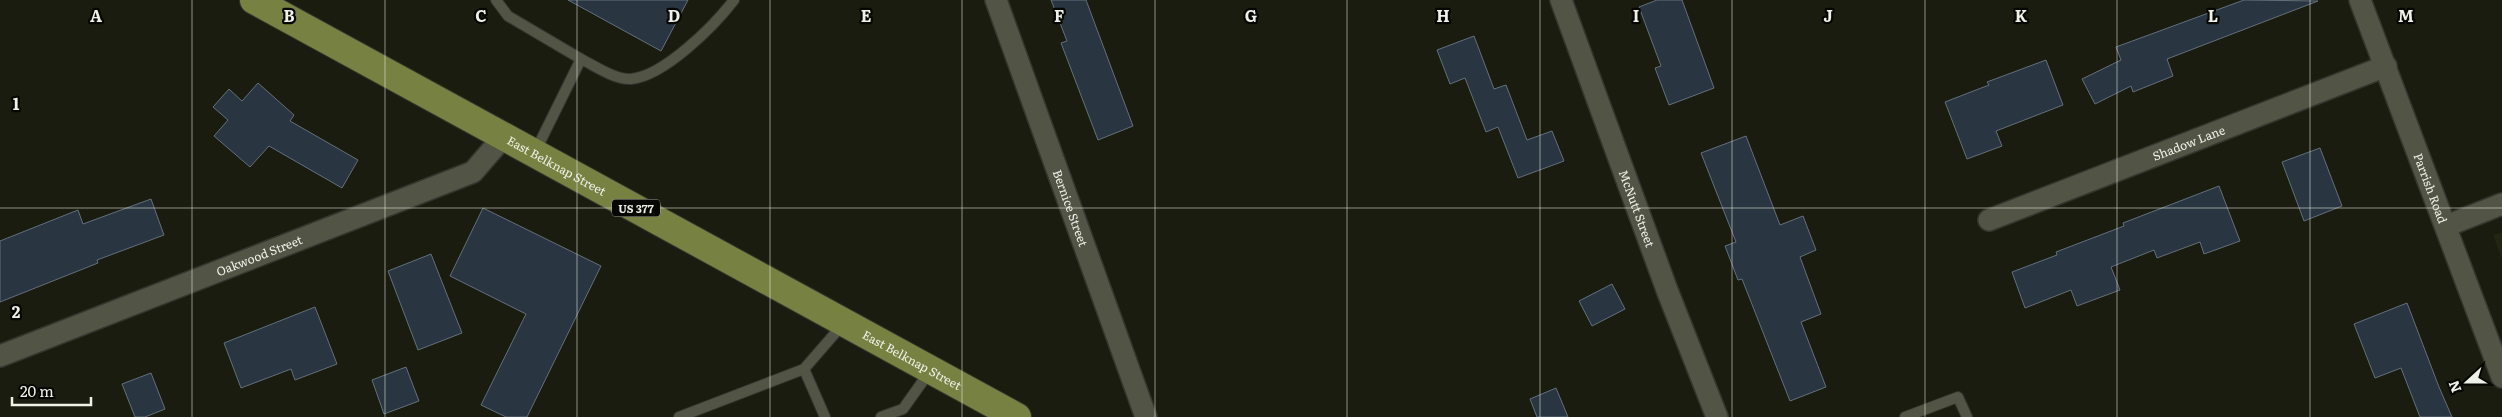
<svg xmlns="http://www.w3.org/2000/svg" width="2502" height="417" font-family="Literata,serif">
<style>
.built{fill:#212511}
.building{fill:#293540;stroke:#63707c}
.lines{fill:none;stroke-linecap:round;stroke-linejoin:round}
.service-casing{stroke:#34362f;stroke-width:12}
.minor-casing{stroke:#34362f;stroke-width:24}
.primary-casing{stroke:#34362f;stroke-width:30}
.service{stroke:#525546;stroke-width:10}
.minor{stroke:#525546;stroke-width:21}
.primary{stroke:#778142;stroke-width:28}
.grid{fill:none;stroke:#eef1e7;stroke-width:1;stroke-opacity:0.55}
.labels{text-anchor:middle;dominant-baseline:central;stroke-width:4.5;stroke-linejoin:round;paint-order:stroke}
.shield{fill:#060603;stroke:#a8aaa3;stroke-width:1}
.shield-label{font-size:11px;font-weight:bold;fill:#eef1e7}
.street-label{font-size:12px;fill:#eef1e7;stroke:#060603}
.grid-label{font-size:16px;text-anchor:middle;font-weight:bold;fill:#eef1e7;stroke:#060603;stroke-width:4.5;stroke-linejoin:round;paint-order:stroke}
</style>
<rect width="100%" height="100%" fill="#1a1c0f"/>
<polygon class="built" points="2502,232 2502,260 2493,235"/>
<g class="building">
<polygon points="568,0 688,0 661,51"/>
<polygon points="1051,0 1086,0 1133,126 1098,140 1061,43 1067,41"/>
<polygon points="1657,0 1682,0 1714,88 1669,105 1655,68 1661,66 1639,7"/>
<polygon points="2244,0 2318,1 2167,59 2173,76 2133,92 2131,86 2095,104 2082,79 2121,60 2116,47"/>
<polygon points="1474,36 1494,89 1506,85 1527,140 1552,131 1564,161 1518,178 1498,127 1486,132 1465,78 1450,84 1437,50"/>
<polygon points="2046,60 2063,105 1996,131 2002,146 1967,159 1945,102 1989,85 1987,82"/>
<polygon points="258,83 294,115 290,121 358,160 342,188 269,146 250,167 214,136 228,120 213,107 229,89 242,101"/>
<polygon points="1746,136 1780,225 1803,216 1816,250 1800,257 1821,314 1801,322 1826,387 1790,401 1742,279 1738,280 1725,246 1736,242 1701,153"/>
<polygon points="2320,148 2342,206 2304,221 2282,162"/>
<polygon points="2219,186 2240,241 2204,254 2200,242 2157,258 2154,250 2111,267 2120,290 2077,306 2071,290 2025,308 2012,272 2057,255 2056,252 2124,226 2123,223"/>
<polygon points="151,199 164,235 97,260 98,263 0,302 0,241 78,210 83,224"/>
<polygon points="483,208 601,266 527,417 506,417 481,405 526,314 450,276"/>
<polygon points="431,254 462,333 418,350 388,271"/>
<polygon points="1612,284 1625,309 1592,326 1579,301"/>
<polygon points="2407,303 2439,387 2452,417 2420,417 2401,368 2375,378 2354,324"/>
<polygon points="315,307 337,364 295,380 291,369 241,388 224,343"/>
<polygon points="406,367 419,401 384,414 372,380"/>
<polygon points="151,373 165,409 145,417 135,417 122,384"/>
<polygon points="1556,388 1568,417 1537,417 1530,399"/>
</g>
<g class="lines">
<defs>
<g id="service">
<polyline points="496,0 508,16 581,59"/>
<path d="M535 152 581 59C595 66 615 80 631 79 664 76 714 26 734 0"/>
<polyline points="804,369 825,417"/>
<polyline points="679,417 804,369 844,323"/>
<polyline points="881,417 903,409 930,371"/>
<polyline points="1905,417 1958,397 1967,417"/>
</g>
<g id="minor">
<path id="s1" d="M996 0 1146 417"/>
<path id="s2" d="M1561 0 1667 290 1717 417"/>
<path id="s3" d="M2360 0 2502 377"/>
<path id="s4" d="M1989 220 2386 66"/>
<polyline points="2446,226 2502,204"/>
<path id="s5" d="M0 356 473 172 505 135"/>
</g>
<g id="primary">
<path id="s6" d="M254 0 1017 417"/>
</g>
</defs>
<use href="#service" class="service-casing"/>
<use href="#minor" class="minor-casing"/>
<use href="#primary" class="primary-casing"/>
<use href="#service" class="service"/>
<use href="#minor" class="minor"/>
<use href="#primary" class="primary"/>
</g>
<path class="grid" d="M192 0V417M385 0V417M577 0V417M770 0V417M962 0V417M1155 0V417M1347 0V417M1540 0V417M1732 0V417M1925 0V417M2117 0V417M2310 0V417M0 208H2502"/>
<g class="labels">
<rect class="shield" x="612" y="199.5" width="48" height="17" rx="4"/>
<g class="shield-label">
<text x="636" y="208">US 377</text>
</g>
<g class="street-label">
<text stroke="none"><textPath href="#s4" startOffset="214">Shadow Lane</textPath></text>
<text stroke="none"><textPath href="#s6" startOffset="345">East Belknap Street</textPath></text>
<text stroke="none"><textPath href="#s3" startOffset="201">Parrish Road</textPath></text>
<text stroke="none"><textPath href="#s1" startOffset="221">Bernice Street</textPath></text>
<text stroke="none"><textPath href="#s2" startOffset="222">McNutt Street</textPath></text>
<text stroke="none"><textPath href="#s5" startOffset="278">Oakwood Street</textPath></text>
<text stroke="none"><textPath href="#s6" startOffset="750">East Belknap Street</textPath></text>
</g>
</g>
<g class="grid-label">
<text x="96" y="22">A</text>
<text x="289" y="22">B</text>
<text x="481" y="22">C</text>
<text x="674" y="22">D</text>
<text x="866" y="22">E</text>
<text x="1059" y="22">F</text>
<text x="1251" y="22">G</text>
<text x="1443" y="22">H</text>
<text x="1636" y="22">I</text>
<text x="1828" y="22">J</text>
<text x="2021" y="22">K</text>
<text x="2213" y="22">L</text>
<text x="2406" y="22">M</text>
<text x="16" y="110">1</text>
<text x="16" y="318">2</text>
</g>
<g transform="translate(2467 382) rotate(249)" stroke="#060603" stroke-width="4" paint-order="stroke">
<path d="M0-4L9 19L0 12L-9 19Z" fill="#eef1e7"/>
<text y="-8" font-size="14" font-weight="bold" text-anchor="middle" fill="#eef1e7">N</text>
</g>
<path d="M12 397v8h79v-8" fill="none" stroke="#eef1e7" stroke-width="2.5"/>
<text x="20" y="397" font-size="15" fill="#eef1e7" stroke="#060603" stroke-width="4" paint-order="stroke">20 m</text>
</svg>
